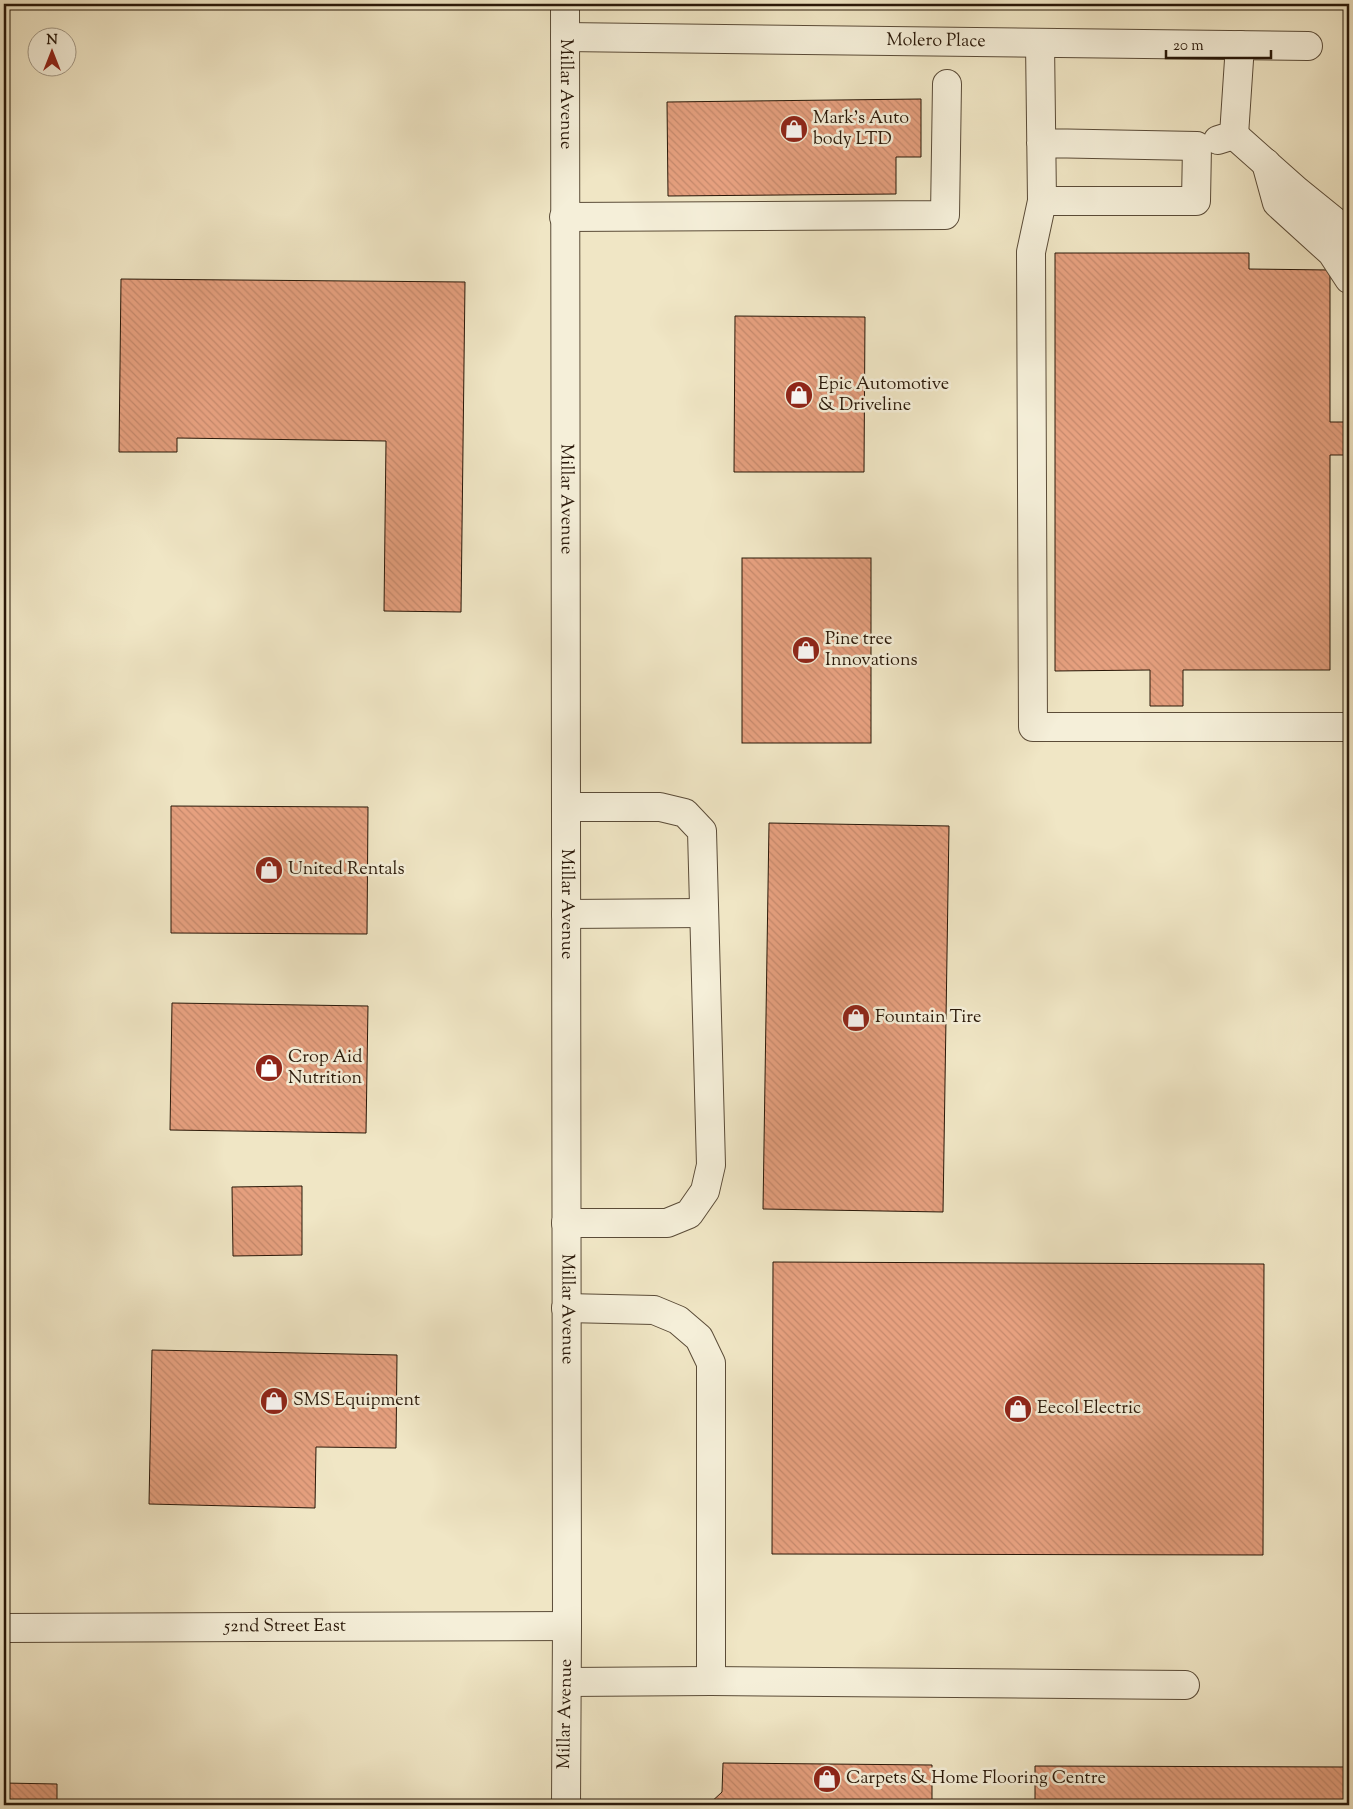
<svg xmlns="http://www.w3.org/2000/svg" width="1353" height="1809" font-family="'Sorts Mill Goudy',serif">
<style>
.building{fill:url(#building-back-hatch);stroke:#291809}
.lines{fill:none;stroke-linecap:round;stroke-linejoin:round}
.minor-casing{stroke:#5b4c38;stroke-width:30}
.minor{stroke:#f5efd9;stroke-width:28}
.labels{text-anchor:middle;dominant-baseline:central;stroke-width:5;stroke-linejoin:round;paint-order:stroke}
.street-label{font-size:18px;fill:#291809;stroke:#f5efd9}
.poi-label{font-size:18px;fill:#291809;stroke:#f5efd9;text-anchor:start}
</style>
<defs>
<pattern id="building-back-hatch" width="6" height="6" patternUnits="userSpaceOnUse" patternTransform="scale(1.25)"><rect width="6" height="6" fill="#e6a07f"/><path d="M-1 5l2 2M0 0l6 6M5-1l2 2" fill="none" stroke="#c5896c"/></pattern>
</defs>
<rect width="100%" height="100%" fill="#f0e6c5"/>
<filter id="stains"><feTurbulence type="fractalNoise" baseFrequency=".004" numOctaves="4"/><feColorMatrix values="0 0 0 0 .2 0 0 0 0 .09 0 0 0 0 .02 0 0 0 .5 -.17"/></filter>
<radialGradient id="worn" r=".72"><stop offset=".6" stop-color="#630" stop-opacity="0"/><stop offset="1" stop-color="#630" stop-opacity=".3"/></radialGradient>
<g class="building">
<polygon points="921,99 921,157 896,157 896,194 668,196 667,102"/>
<polygon points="1055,253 1249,253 1249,269 1330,270 1330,422 1349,422 1349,455 1330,455 1330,670 1183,670 1183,706 1150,706 1150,670 1055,671"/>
<polygon points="121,279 465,282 461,612 384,611 386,441 177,438 177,452 119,452"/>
<polygon points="735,316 865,317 864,472 734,472"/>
<rect x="742" y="558" width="129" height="185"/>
<polygon points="171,806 368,807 367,934 171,933"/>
<polygon points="769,823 949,826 943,1212 763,1209"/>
<polygon points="172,1003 368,1006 366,1133 170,1130"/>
<polygon points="302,1186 302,1255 233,1256 232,1187"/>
<polygon points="773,1262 1264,1264 1263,1555 772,1554"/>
<polygon points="152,1350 397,1355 396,1448 316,1447 315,1508 149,1504"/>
<polygon points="723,1763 932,1765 932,1805 708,1805 722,1792"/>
<polygon points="1035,1766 1349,1767 1349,1805 1035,1805"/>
<polygon points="4,1783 57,1784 57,1805 4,1805"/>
</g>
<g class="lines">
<defs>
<g id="minor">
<path id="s1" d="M565 4 567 1626 566 1805"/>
<path id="s2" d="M565 37 1308 46"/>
<polyline points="1040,43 1042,201 1196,201 1197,146 1041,143"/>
<polyline points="1234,135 1297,191 1349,233"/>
<polyline points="1218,140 1234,135 1240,45"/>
<polyline points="1266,163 1277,203 1332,253 1349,279"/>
<polyline points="1042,201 1031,252 1033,727 1349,727"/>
<polyline points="564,217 945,215 947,84"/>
<polyline points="566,914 704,913"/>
<polyline points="566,1223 667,1223 689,1214 705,1191 711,1165 702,831 685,813 660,807 566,807"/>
<polyline points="566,1308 654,1310 678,1320 699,1338 711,1363 711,1681"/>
<path id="s3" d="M4 1628 567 1626"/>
<polyline points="567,1682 711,1681 1185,1685"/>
</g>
</defs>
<use href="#minor" class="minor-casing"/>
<use href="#minor" class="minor"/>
</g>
<defs>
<symbol id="shop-disc" viewBox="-11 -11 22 22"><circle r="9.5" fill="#8f2418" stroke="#f5efd9"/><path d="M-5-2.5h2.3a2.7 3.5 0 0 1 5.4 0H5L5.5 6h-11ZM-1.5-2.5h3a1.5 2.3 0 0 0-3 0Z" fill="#fff"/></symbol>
</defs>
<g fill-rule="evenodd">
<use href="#shop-disc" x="778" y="113" width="32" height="32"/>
<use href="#shop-disc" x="783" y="379" width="32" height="32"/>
<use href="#shop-disc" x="790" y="634" width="32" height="32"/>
<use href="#shop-disc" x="253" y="854" width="32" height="32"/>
<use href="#shop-disc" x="840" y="1002" width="32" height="32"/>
<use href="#shop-disc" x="253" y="1052" width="32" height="32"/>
<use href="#shop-disc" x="258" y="1385" width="32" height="32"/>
<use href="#shop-disc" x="1002" y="1393" width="32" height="32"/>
<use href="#shop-disc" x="811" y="1763" width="32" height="32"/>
</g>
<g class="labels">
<g class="street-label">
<text stroke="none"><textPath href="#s2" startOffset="371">Molero Place</textPath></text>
<text stroke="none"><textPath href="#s1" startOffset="90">Millar Avenue</textPath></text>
<text stroke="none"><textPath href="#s1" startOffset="495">Millar Avenue</textPath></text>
<text stroke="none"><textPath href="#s1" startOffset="900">Millar Avenue</textPath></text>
<text stroke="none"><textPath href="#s1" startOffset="1305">Millar Avenue</textPath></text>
<text stroke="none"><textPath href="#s3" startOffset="281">52nd Street East</textPath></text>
<text transform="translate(566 1714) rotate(-89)">Millar Avenue</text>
</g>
<g class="poi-label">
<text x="813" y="119">Mark's Auto<tspan x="813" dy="21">body LTD</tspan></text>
<text x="818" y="385">Epic Automotive<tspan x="818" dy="21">&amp; Driveline</tspan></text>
<text x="825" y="640">Pine tree<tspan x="825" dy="21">Innovations</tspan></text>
<text x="288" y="870">United Rentals</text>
<text x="875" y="1018">Fountain Tire</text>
<text x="288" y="1058">Crop Aid<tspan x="288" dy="21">Nutrition</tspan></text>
<text x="293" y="1401">SMS Equipment</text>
<text x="1037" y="1409">Eecol Electric</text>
<text x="846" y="1779">Carpets &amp; Home Flooring Centre</text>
</g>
</g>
<rect width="1353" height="1809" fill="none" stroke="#f0e6c5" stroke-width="20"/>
<rect x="5" y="5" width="1343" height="1799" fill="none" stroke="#291809" stroke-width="2.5"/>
<rect x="10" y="10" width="1333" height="1789" fill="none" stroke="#291809"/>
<g transform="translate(52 52)"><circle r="24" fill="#f5efd9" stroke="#a39986"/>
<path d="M0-4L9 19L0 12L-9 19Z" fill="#8f2418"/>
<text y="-8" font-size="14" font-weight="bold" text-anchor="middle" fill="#291809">N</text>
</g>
<path d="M1166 50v8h105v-8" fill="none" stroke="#291809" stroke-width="2.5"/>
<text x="1173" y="50" font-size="15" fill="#291809" stroke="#f5efd9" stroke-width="4" paint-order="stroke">20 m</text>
<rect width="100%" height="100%" filter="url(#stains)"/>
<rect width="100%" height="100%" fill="url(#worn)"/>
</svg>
